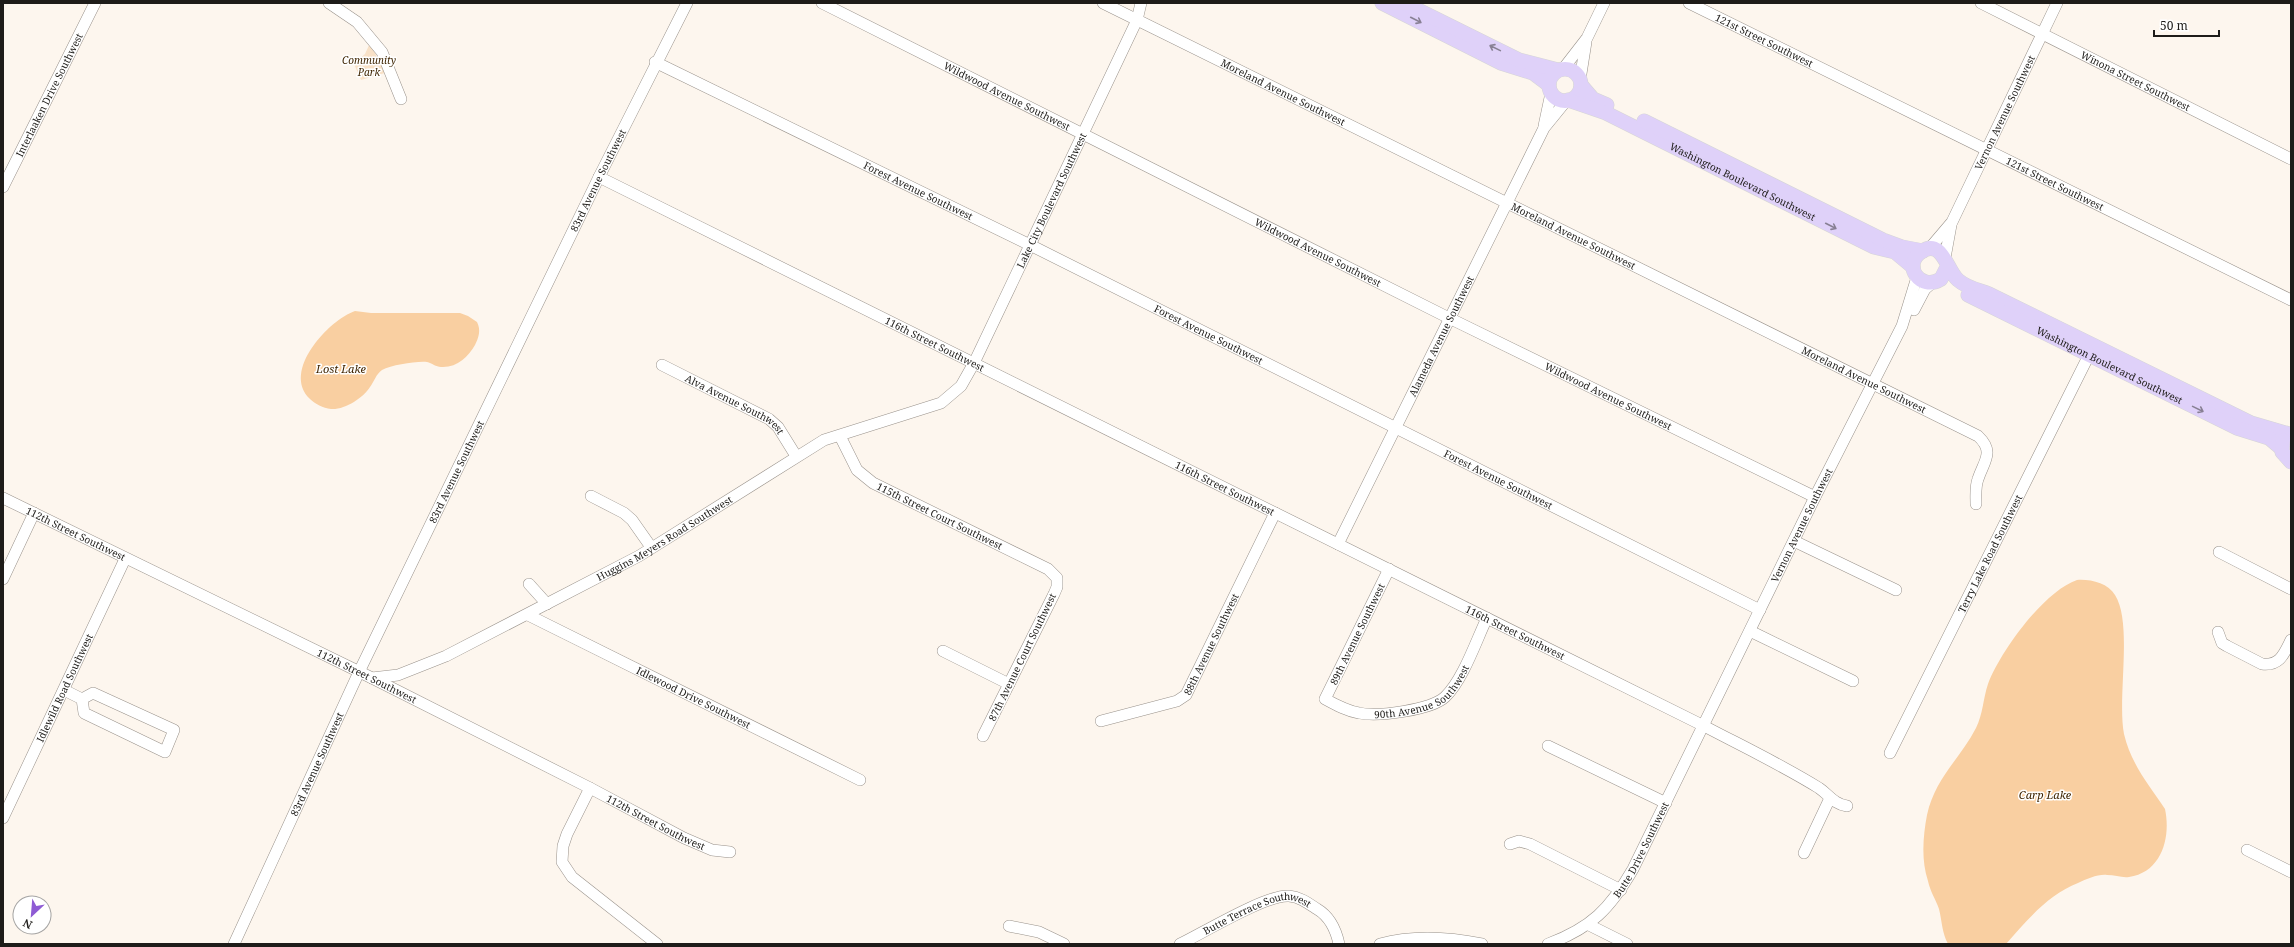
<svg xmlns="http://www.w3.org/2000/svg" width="2294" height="947" font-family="'Noto Serif',serif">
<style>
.green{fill:#f8e1c7}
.water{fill:#f9cfa1}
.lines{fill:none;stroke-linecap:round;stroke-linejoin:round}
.minor-casing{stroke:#99928b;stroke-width:12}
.major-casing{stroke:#d6d6d6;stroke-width:15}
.minor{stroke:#fff;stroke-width:11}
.major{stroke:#dfd1f9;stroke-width:14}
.oneway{stroke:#888094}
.labels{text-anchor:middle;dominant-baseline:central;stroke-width:3;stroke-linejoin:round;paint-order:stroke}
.street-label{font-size:10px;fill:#1e1c19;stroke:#fff}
.park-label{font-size:10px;font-style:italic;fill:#3e2400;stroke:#fff}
.water-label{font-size:11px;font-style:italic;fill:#3f2400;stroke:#fff}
</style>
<rect width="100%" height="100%" fill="#fdf6ee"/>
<polygon class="green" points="370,43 385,73 361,80 354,64 365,54"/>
<g class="water">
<path d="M355 311 371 313H460L468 316 477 322C481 330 479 337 475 345 468 357 457 368 441 367 436 367 432 363 427 362 416 361 392 365 382 370 376 374 374 382 370 387 363 398 345 410 331 409 323 408 315 404 310 399 281 371 329 320 355 311Z"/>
<path d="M2077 580C2090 579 2108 583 2115 595 2133 623 2117 698 2124 734 2131 764 2149 785 2165 809 2171 837 2162 872 2129 877 2122 878 2115 875 2107 875 2098 874 2087 879 2078 883 2049 894 2026 921 2006 944H1948C1942 933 1942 921 1939 909 1936 900 1930 891 1928 881 1921 860 1923 836 1927 815 1935 778 1960 759 1976 728 1983 714 1983 699 1988 684 2000 652 2044 591 2077 580Z"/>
</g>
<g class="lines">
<defs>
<g id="minor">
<polyline points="329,3 357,22 382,52 401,99"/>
<path id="s1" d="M822 3 1449 318 1815 497"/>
<path id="s2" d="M1103 3 1978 436C1995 452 1984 461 1978 479 1975 487 1976 496 1976 504"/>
<path id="s3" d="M1689 3 2291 300"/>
<path id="s4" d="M1981 3 2291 159"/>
<path id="s5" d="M655 62 1030 245 1760 610"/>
<polyline points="1563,69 1587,38 1604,3"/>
<polyline points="1580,80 1586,42"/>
<polyline points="1544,126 1551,93"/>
<path id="s6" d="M599 177 1704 726C1742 746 1782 765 1819 788 1829 795 1834 804 1847 806"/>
<path id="s7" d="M3 187 95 3"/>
<path id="s8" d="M1929 249 1952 222 2057 3"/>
<polyline points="1945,258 1951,225"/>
<polyline points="1914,310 1925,289 1932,283"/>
<path id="s9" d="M662 365 769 419 778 427 796 456"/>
<path id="s10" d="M840 436 857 470 873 483 1048 569 1057 578V587L1054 594 983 736"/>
<polyline points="591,496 624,513 632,520 651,547"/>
<path id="s11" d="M3 498 372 678 590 788 684 838 712 850 730 852"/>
<polyline points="1794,541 1896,590"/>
<path id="s12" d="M1338 544 1544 128 1566 101"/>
<polyline points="2219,552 2291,589"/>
<path id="s13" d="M1389 569 1325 699C1336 705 1347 711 1359 713 1378 717 1431 710 1445 697 1463 680 1476 641 1487 618"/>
<polyline points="3,579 34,513"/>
<polyline points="529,584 547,604"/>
<path id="s14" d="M528 615 860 780"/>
<polyline points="1750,631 1853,681"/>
<path d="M2218 632 2222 643 2227 646 2262 664C2280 666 2284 654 2291 640"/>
<polyline points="943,651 1009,684"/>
<path id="s15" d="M372 678 398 675 446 656 639 556 824 440 941 403 961 386 974 363 1137 20 1141 3"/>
<polyline points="64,690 82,699 84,713 165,752 174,730 93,693 82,699"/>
<path id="s16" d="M1101 721 1177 701 1186 695 1275 513"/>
<polyline points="1548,746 1666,803"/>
<path id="s17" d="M1890 753 2089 355"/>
<polyline points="590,788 567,834 563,846 562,862 572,877 657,944"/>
<path id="s18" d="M3 818 125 559"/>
<polyline points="1510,844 1519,841 1530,844 1621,890"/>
<polyline points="2247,850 2291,872"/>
<polyline points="1804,853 1830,798"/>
<polyline points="1589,925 1627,944"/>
<polyline points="1009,926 1039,932 1064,944"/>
<path id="s19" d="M234 944 359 672 599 177 687 3"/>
<path id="s20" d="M1180 944C1203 933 1267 894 1289 896 1300 897 1308 903 1317 909 1329 916 1336 930 1339 944"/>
<path d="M1380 944C1413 935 1448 937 1482 944"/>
<path id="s21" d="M1548 944C1591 928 1610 909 1633 869L1815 497 1902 326 1917 277"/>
</g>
<g id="major">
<polyline points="1382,3 1501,63 1533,73 1549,85"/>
<polyline points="1404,3 1519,60 1558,70"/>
<circle cx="1565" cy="85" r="16"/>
<polyline points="1581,85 1593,99 1607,105"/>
<path id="s22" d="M1568 100 1606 113 1874 247 1895 252 1913 267"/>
<polyline points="1644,121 1883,240 1902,247 1923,251"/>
<path d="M1947 267 1941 279C1920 292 1902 265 1921 252 1942 237 1947 271 1958 280 1967 288 1979 290 1989 294L2251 423 2289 434"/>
<path id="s23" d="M1968 295 2237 428 2269 438 2282 449"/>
<polyline points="2283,440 2282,452 2291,462"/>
</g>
</defs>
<use href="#minor" class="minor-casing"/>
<use href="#major" class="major-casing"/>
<use href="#minor" class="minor"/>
<use href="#major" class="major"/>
</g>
<defs><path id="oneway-shaft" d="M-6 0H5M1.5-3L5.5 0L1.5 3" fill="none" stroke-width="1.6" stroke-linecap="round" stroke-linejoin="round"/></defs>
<g class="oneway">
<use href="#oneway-shaft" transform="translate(1416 20) rotate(27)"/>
<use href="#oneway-shaft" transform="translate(1495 48) rotate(-154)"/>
<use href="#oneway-shaft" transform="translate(1831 226) rotate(27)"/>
<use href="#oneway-shaft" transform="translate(2198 409) rotate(26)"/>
</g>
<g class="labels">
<g class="street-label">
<text stroke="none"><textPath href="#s3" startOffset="84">121st Street Southwest</textPath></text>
<text stroke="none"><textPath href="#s4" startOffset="173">Winona Street Southwest</textPath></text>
<text stroke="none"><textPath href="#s2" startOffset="201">Moreland Avenue Southwest</textPath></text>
<text stroke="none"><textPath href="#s7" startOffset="103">Interlaaken Drive Southwest</textPath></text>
<text stroke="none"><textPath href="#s1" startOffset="207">Wildwood Avenue Southwest</textPath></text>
<text stroke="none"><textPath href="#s8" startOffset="157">Vernon Avenue Southwest</textPath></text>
<text stroke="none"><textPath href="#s19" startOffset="846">83rd Avenue Southwest</textPath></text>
<text stroke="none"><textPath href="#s22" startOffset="193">Washington Boulevard Southwest</textPath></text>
<text stroke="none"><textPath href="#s3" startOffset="408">121st Street Southwest</textPath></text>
<text stroke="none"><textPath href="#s5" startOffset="293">Forest Avenue Southwest</textPath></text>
<text stroke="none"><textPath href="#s15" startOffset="869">Lake City Boulevard Southwest</textPath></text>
<text stroke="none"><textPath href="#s2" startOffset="525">Moreland Avenue Southwest</textPath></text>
<text stroke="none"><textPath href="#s1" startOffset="555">Wildwood Avenue Southwest</textPath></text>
<text stroke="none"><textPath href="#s5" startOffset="617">Forest Avenue Southwest</textPath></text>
<text stroke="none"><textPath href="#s12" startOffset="232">Alameda Avenue Southwest</textPath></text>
<text stroke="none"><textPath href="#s6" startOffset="375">116th Street Southwest</textPath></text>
<text stroke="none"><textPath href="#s23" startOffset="158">Washington Boulevard Southwest</textPath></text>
<text stroke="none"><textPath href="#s2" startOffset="849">Moreland Avenue Southwest</textPath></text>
<text stroke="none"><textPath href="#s1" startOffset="879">Wildwood Avenue Southwest</textPath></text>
<text stroke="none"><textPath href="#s9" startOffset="83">Alva Avenue Southwest</textPath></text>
<text stroke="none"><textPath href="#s19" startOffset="522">83rd Avenue Southwest</textPath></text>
<text stroke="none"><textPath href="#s5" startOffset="941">Forest Avenue Southwest</textPath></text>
<text stroke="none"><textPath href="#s6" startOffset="699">116th Street Southwest</textPath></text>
<text stroke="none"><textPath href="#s10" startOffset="133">115th Street Court Southwest</textPath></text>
<text stroke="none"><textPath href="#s21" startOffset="499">Vernon Avenue Southwest</textPath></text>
<text stroke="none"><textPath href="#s11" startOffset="81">112th Street Southwest</textPath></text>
<text stroke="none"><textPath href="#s15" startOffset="326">Huggins Meyers Road Southwest</textPath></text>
<text stroke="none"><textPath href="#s17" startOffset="223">Terry Lake Road Southwest</textPath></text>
<text stroke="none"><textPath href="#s6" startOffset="1023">116th Street Southwest</textPath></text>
<text transform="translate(1357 634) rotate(-64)">89th Avenue Southwest</text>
<text stroke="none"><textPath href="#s16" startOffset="146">88th Avenue Southwest</textPath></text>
<text transform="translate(1022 657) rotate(-64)">87th Avenue Court Southwest</text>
<text stroke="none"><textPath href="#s11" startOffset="405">112th Street Southwest</textPath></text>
<text stroke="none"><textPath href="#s13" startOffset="253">90th Avenue Southwest</textPath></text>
<text stroke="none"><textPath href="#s18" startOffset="144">Idlewild Road Southwest</textPath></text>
<text stroke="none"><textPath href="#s14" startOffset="185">Idlewood Drive Southwest</textPath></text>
<text stroke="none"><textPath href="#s19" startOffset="198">83rd Avenue Southwest</textPath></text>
<text stroke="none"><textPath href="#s11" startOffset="729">112th Street Southwest</textPath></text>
<text stroke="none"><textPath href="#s21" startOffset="137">Butte Drive Southwest</textPath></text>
<text stroke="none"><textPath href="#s20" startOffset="85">Butte Terrace Southwest</textPath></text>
</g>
<g class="park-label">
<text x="369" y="60">Community<tspan x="369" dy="12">Park</tspan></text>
</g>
<g class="water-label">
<text x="341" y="368">Lost Lake</text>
<text x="2045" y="794">Carp Lake</text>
</g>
</g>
<rect width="2294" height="947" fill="none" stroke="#1e1c19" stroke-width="8"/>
<g transform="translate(32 915) rotate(206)"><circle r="19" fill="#ffffff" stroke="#a5a4a3"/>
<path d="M0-3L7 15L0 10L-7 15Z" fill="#8e5bd4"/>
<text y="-6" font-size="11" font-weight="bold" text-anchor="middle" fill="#1e1c19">N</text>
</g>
<path d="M2154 30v6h65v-6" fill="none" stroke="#1e1c19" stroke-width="2"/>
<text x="2160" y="30" font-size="12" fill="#1e1c19" stroke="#ffffff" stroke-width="3" paint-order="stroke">50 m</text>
</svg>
